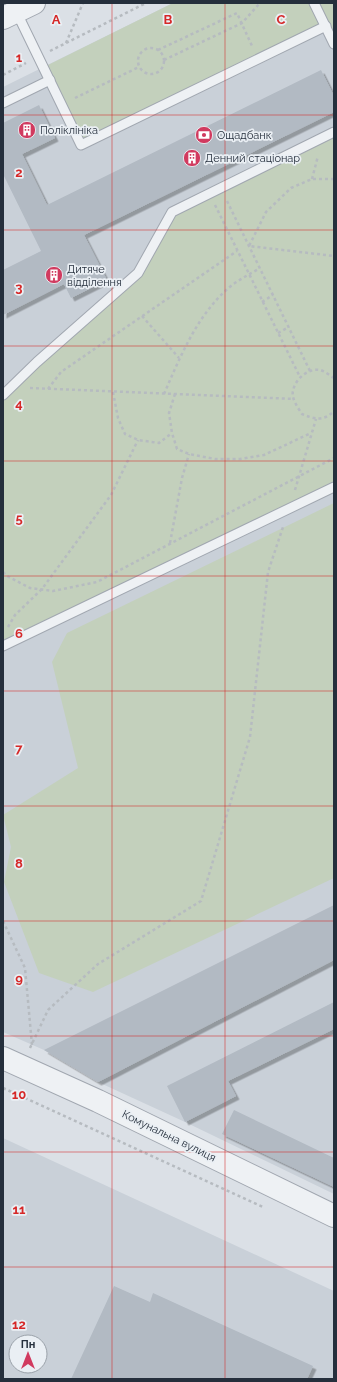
<svg xmlns="http://www.w3.org/2000/svg" width="337" height="1382" font-family="Raleway,sans-serif">
<style>
.built{fill:#c9d0d8;fill-rule:evenodd}
.green{fill:#c3d0bc}
.building{fill:#b2bac3;filter:url(#shadow)}
.lines{fill:none;stroke-linecap:round;stroke-linejoin:round}
.service-casing{stroke:#a1a7b0;stroke-width:11}
.tertiary-casing{stroke:#a1a7b0;stroke-width:24}
.path{stroke:#b6bbc0;stroke-width:2.5;stroke-dasharray:3 3;stroke-linecap:butt}
.service{stroke:#eef1f4;stroke-width:9}
.tertiary{stroke:#eef1f4;stroke-width:22}
.grid{fill:none;stroke:#d62828;stroke-width:1;stroke-opacity:0.55}
.labels{text-anchor:middle;dominant-baseline:central;stroke-width:3.5;stroke-linejoin:round;paint-order:stroke}
.poi-label{font-size:11px;fill:#252f3c;stroke:#eaeff4;text-anchor:start}
.street-label{font-size:11px;fill:#252f3c;stroke:#eaeff4}
.grid-label{font-size:13px;text-anchor:middle;font-weight:bold;fill:#d62828;stroke:#eaeff4;stroke-width:3.5;stroke-linejoin:round;paint-order:stroke}
</style>
<defs>
<filter id="shadow"><feDropShadow dx="3.5" dy="3.5" stdDeviation="0" flood-color="#0004"/></filter>
</defs>
<rect width="100%" height="100%" fill="#dbe0e6"/>
<g class="built">
<polygon points="173,3 334,3 334,1194 185,1122 98,1082 44,1050 3,1032 3,87"/>
<path d="M3 1138 334 1291V1379H3ZM16 1342H40V1366H16Z"/>
</g>
<g class="green">
<polygon points="173,3 334,3 334,44 326,27 81,145 44,67"/>
<polygon points="334,132 334,487 3,646 3,395 138,273 172,212"/>
<polygon points="334,503 334,878 93,992 39,973 4,882 11,847 3,815 78,768 52,662 67,633"/>
</g>
<g class="building">
<polygon points="321,70 334,96 334,112 84,235 107,280 71,298 64,284 3,315 3,270 41,251 3,174 3,123 39,105 55,138 22,154 47,205"/>
<polygon points="334,905 334,960 98,1082 44,1050"/>
<polygon points="334,1002 334,1029 228,1081 236,1096 185,1122 167,1086"/>
<polygon points="234,1110 334,1158 334,1187 222,1134"/>
<polygon points="114,1286 150,1302 153,1293 313,1366 307,1379 71,1379"/>
</g>
<g class="lines">
<defs>
<g id="service">
<polyline points="314,3 334,44"/>
<polyline points="16,11 81,145 326,26"/>
<polyline points="3,103 50,80"/>
<polyline points="3,395 37,362 138,273 172,212 334,132"/>
<polyline points="3,646 334,487"/>
</g>
<g id="tertiary">
<polyline points="3,18 34,3"/>
<polyline points="3,1058 98,1101 334,1216"/>
</g>
</defs>
<use href="#service" class="service-casing"/>
<use href="#tertiary" class="tertiary-casing"/>
<g class="path">
<polyline points="66,43 83,3"/>
<circle cx="151" cy="61" r="13"/>
<polyline points="158,50 237,13 252,46"/>
<polyline points="50,51 146,3"/>
<polyline points="164,60 242,23 260,3"/>
<polyline points="3,75 26,63"/>
<polyline points="75,98 139,67"/>
<polyline points="312,179 318,156"/>
<polyline points="334,179 312,179 291,188 266,212 249,246 334,256"/>
<polyline points="227,201 310,371"/>
<polyline points="215,205 300,377"/>
<polyline points="262,302 273,295"/>
<polyline points="142,316 179,358"/>
<polyline points="278,333 289,327"/>
<path d="M334 378C330 376 325 371 320 370 308 368 295 379 293 391 291 398 298 408 302 414 314 419 323 422 334 411"/>
<polyline points="30,388 294,399"/>
<polyline points="48,389 61,372 237,251"/>
<polyline points="113,392 118,418 125,434 138,440 159,443 172,433"/>
<path d="M164 394C181 355 198 313 231 286 240 279 250 274 260 268"/>
<polyline points="175,394 169,413 172,433 177,449 189,454 215,459 240,459 264,455 311,433"/>
<polyline points="295,490 316,419"/>
<polyline points="170,543 182,478 189,454"/>
<polyline points="3,572 7,576 30,588 53,591 97,582 334,458"/>
<polyline points="8,627 15,615 42,589 111,495 138,440"/>
<polyline points="3,921 25,968 32,1045"/>
<polyline points="30,1048 48,1010 98,964 201,901 250,737 268,572 283,527"/>
<polyline points="3,1088 263,1207"/>
</g>
<use href="#service" class="service"/>
<use href="#tertiary" class="tertiary"/>
</g>
<path class="grid" d="M112 3V1379M225 3V1379M3 115H334M3 230H334M3 346H334M3 461H334M3 576H334M3 691H334M3 806H334M3 921H334M3 1036H334M3 1152H334M3 1267H334"/>
<defs>
<symbol id="building-disc" viewBox="-11 -11 22 22"><circle r="9.5" fill="#d13a5f" stroke="#eaeff4"/><path d="M-4-6H4V6H1V3H-1V6H-4ZM-2.5-4.3h1.7v1.8h-1.7ZM.8-4.3h1.7v1.8H.8ZM-2.5-1h1.7V.8h-1.7ZM.8-1h1.7V.8H.8Z" fill="#fff"/></symbol>
<symbol id="bank-disc" viewBox="-11 -11 22 22"><circle r="9.5" fill="#d13a5f" stroke="#eaeff4"/><path d="M-6-4H6V4H-6ZM0-2.3a2.3 2.3 0 1 0 0 4.6a2.3 2.3 0 1 0 0-4.6Z" fill="#fff"/></symbol>
</defs>
<g fill-rule="evenodd">
<use href="#building-disc" x="17" y="120" width="20" height="20"/>
<use href="#bank-disc" x="194" y="125" width="20" height="20"/>
<use href="#building-disc" x="182" y="148" width="20" height="20"/>
<use href="#building-disc" x="44" y="265" width="20" height="20"/>
</g>
<g class="labels">
<g class="poi-label">
<text x="40" y="130">Поліклініка</text>
<text x="217" y="135">Ощадбанк</text>
<text x="205" y="158">Денний стаціонар</text>
<text x="67" y="269">Дитяче<tspan x="67" dy="13">відділення</tspan></text>
</g>
<g class="street-label">
<text transform="translate(169 1136) rotate(26)">Комунальна вулиця</text>
</g>
</g>
<g class="grid-label">
<text x="56" y="24">A</text>
<text x="168" y="24">B</text>
<text x="281" y="24">C</text>
<text x="19" y="62">1</text>
<text x="19" y="177">2</text>
<text x="19" y="292">3</text>
<text x="19" y="408">4</text>
<text x="19" y="523">5</text>
<text x="19" y="638">6</text>
<text x="19" y="753">7</text>
<text x="19" y="868">8</text>
<text x="19" y="983">9</text>
<text x="19" y="1099">10</text>
<text x="19" y="1214">11</text>
<text x="19" y="1329">12</text>
</g>
<rect width="337" height="1382" fill="none" stroke="#252f3c" stroke-width="8"/>
<g transform="translate(28 1354)"><circle r="19" fill="#eaeff4" stroke="#9ba2aa"/>
<path d="M0-3L7 15L0 10L-7 15Z" fill="#d13a5f"/>
<text y="-6" font-size="11" font-weight="bold" text-anchor="middle" fill="#252f3c">Пн</text>
</g>
</svg>
